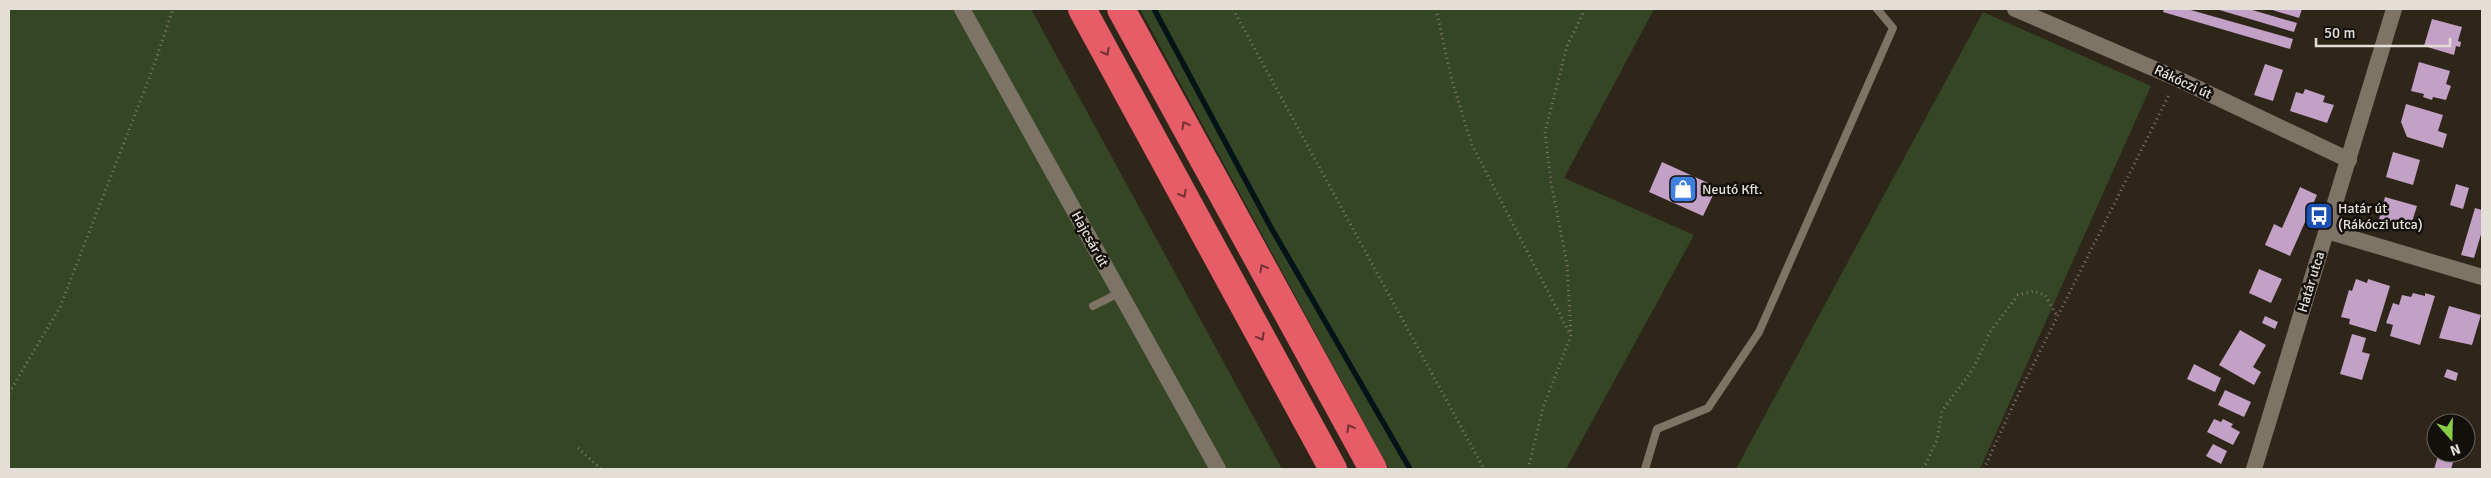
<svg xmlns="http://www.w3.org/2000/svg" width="2491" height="478" font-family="Signika,sans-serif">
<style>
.green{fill:#354625}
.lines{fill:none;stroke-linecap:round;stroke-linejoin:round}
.stream{stroke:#031419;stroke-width:5.5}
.building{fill:#c3a0c6}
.path{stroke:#80796e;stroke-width:3;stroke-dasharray:1 4;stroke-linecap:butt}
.lane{stroke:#7e7465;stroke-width:8}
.street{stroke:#7e7465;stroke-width:16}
.highway{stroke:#e75d67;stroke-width:28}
.oneway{stroke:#723234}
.labels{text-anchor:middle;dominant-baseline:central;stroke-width:5;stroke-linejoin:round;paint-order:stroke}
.street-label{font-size:14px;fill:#e3ded6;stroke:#130f0a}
.poi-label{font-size:14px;fill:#e3ded6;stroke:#130f0a;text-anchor:start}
</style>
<rect width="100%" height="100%" fill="#2e2619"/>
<g class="green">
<polygon points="9,9 1031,9 1282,469 9,469"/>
<polygon points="1140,9 1654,9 1564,178 1694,235 1566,469 1389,469"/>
<polygon points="1983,12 2151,86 1980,469 1736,469"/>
</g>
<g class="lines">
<polyline class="stream" points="1154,9 1269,224 1410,469"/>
</g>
<g class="building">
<polygon points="2164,9 2187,9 2293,39 2290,49 2163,12"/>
<polygon points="2216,9 2249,9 2297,23 2294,32"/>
<polygon points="2269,9 2302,9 2299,18"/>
<polygon points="2432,19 2462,27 2458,41 2461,42 2460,47 2456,46 2454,55 2424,46"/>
<polygon points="2419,62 2450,71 2446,84 2451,86 2446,100 2433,97 2432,100 2423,97 2424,94 2411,91"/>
<polygon points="2265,64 2283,70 2273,101 2254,95"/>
<polygon points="2305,89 2325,96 2323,102 2334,105 2327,123 2290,111 2296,92 2303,94"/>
<polygon points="2406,104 2443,115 2438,131 2447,134 2443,148 2407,137 2401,122"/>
<polygon points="2393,152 2420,160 2413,185 2386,177"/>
<polygon points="1662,162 1717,187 1703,216 1649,192"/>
<polygon points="2456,184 2469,188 2463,209 2450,205"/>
<polygon points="2300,187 2317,195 2290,256 2265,245 2274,224 2282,228"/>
<polygon points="2385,197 2417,206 2410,228 2379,219"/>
<polygon points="2475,208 2482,210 2482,231 2474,258 2461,255"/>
<polygon points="2259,269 2282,279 2271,303 2249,293"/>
<polygon points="2356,279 2367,283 2368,279 2390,286 2376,332 2349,324 2350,319 2341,317 2349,290 2352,291"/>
<polygon points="2413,293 2425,296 2425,293 2435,296 2420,345 2390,336 2393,325 2386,323 2393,303 2399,305 2402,295 2411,297"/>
<polygon points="2449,306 2481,315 2472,345 2439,338"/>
<polygon points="2265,316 2278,322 2275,329 2262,323"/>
<polygon points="2240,330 2266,345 2253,367 2261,372 2254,385 2219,365"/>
<polygon points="2352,334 2366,338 2362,352 2370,354 2362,380 2340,374"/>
<polygon points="2194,364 2221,378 2215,392 2187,379"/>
<polygon points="2447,369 2458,373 2456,381 2444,377"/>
<polygon points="2225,390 2251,402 2244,417 2218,405"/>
<polygon points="2214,419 2221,422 2223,419 2233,424 2231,427 2240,432 2233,445 2207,432"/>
<polygon points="2213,444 2227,451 2221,464 2206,456"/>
<polygon points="2439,453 2456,453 2451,469 2434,469"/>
</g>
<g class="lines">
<g class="path">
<polyline points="1233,9 1484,469"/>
<polyline points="1436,9 1452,81 1472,145 1569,332"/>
<polyline points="9,393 60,307 152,71 173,9"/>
<polyline points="578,448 601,469"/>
<polyline points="1528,469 1543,408 1571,335 1567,264 1551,182 1545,132 1567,46 1585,9"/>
<polyline points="1923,469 1937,440 1942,411 1973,369 1990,332 2018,295 2034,291 2045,295 2057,316"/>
<polyline points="1984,469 2016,399 2170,93"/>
</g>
<g class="lane">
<polyline points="1093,306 1119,293"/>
<polyline points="1645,469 1657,429 1708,408 1759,332 1893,28 1877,9"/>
</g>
<g class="street">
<polyline points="962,9 1218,469"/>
<polyline points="2015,9 2178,79 2349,160"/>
<polyline points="2327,231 2482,277"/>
<polyline points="2254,469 2394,9"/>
</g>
<g class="highway">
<polyline points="1082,9 1333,469"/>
<polyline points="1121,9 1373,469"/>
</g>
</g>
<defs><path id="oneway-chevron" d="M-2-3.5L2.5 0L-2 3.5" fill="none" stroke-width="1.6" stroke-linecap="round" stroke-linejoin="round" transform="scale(1.25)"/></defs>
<g class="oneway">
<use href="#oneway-chevron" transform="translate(1106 52) rotate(61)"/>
<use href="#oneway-chevron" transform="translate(1185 125) rotate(-119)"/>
<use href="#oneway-chevron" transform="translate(1183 194) rotate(61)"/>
<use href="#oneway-chevron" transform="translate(1263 268) rotate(-119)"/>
<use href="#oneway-chevron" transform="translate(1261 337) rotate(61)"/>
<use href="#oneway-chevron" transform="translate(1350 428) rotate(-119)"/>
</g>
<defs>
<symbol id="shop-square" viewBox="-11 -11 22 22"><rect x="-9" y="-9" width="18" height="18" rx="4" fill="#3f7fe0" stroke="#130f0a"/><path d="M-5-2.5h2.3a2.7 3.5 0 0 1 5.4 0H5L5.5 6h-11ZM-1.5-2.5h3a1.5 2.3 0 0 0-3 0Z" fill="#fff"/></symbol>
<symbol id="bus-square" viewBox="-11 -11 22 22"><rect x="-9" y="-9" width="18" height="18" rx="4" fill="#1a4fb4" stroke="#130f0a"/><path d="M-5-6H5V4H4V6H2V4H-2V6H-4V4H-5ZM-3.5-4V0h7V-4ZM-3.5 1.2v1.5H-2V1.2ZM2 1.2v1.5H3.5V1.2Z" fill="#fff"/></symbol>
</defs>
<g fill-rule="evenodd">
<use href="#shop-square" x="1667" y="173" width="32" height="32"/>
<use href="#bus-square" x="2303" y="200" width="32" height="32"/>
</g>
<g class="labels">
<g class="street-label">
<text transform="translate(2183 82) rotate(25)">Rákóczi út</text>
<text transform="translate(1090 239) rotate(61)">Hajcsár út</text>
<text transform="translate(2311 282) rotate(-73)">Határ utca</text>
</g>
<g class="poi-label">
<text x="1702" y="189">Neutó Kft.</text>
<text x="2338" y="208">Határ út<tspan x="2338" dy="16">(Rákóczi utca)</tspan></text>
</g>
</g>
<rect width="2491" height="478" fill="none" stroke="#e3ded6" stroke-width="20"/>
<g transform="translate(2451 438) rotate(160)"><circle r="24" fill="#130f0a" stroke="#66625c"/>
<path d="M0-4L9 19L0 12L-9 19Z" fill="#8ace48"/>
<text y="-8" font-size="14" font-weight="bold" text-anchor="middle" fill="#e3ded6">N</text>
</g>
<path d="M2316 38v8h134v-8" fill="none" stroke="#e3ded6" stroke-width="2.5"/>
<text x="2324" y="38" font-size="15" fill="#e3ded6" stroke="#130f0a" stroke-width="4" paint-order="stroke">50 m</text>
</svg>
